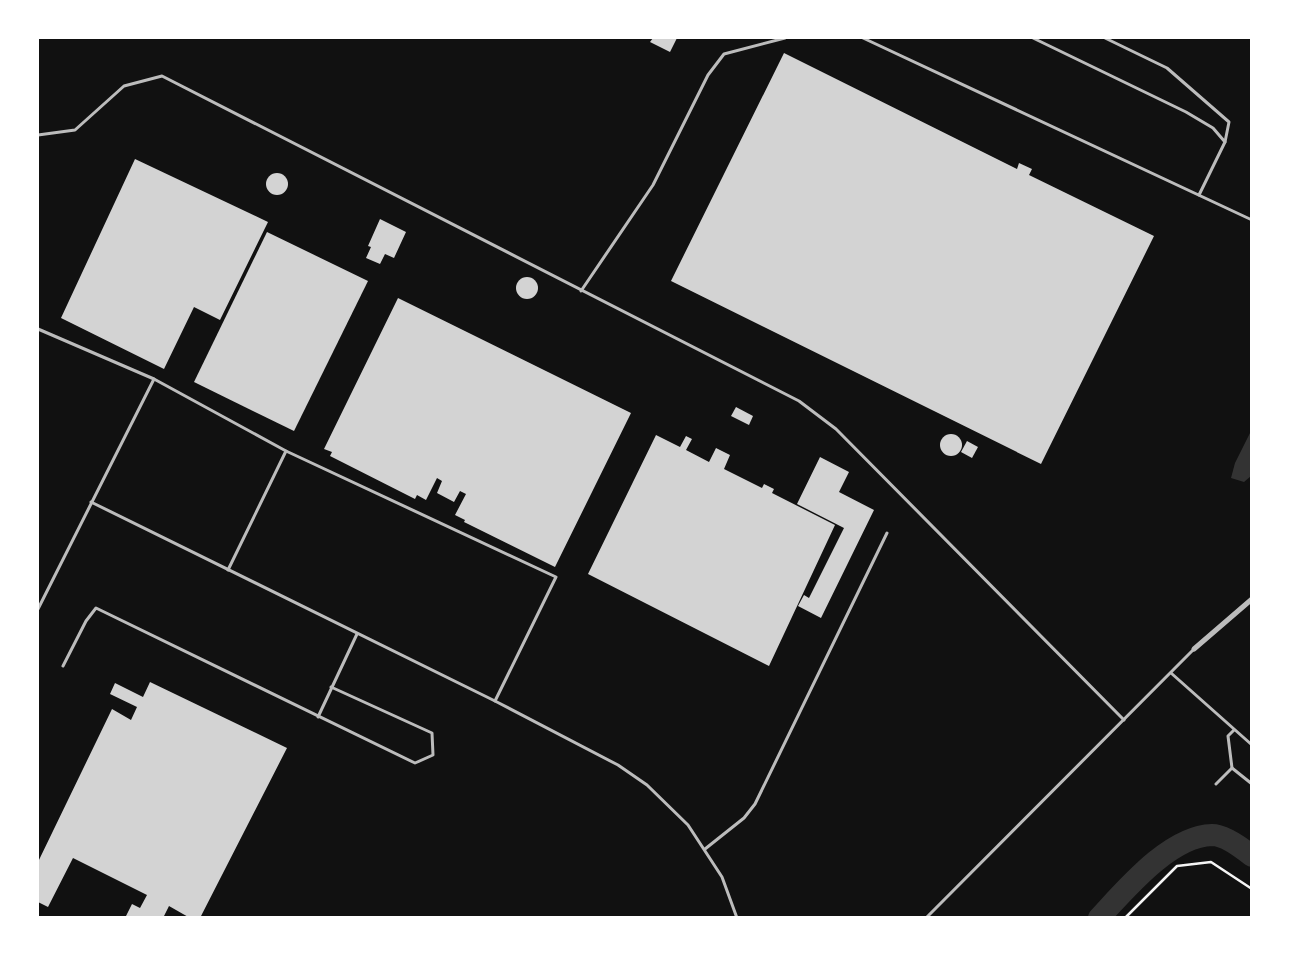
<svg xmlns="http://www.w3.org/2000/svg" width="1289" height="955" font-family="'Alegreya Sans',sans-serif">
<style>
.water{fill:#333}
.lines{fill:none;stroke-linecap:round;stroke-linejoin:round}
.river{stroke:#333;stroke-width:22}
.building{fill:#d3d3d3}
.path{stroke:#f5f5f5;stroke-width:2.5}
.service{stroke:#bcbcbc;stroke-width:3}
.minor{stroke:#bcbcbc;stroke-width:5}
</style>
<rect width="100%" height="100%" fill="#111"/>
<polygon class="water" points="1251,431 1251,476 1244,482 1231,478 1235,463"/>
<g class="lines">
<path class="river" d="M1099 918C1126 889 1170 836 1212 835 1225 835 1242 848 1252 856"/>
</g>
<g class="building">
<polygon points="653,38 677,38 670,52 650,42"/>
<polygon points="784,53 1017,169 1019,163 1032,169 1029,175 1154,236 1041,464 671,281"/>
<polygon points="135,159 268,222 220,320 194,307 164,369 61,318"/>
<circle cx="277" cy="184" r="11"/>
<polygon points="380,219 406,232 394,258 385,254 380,264 366,258 371,247 368,246"/>
<polygon points="267,232 368,281 294,431 194,382"/>
<circle cx="527" cy="288" r="11"/>
<polygon points="398,298 631,413 555,567 464,522 465,520 455,515 466,494 460,491 454,502 437,493 442,481 437,478 426,500 417,495 415,499 330,456 332,452 324,449"/>
<polygon points="736,407 753,416 749,425 731,416"/>
<circle cx="951" cy="445" r="11"/>
<polygon points="656,435 680,447 686,436 692,439 686,450 709,462 716,448 730,455 724,469 762,488 764,484 774,489 772,493 835,525 769,666 588,574"/>
<polygon points="967,441 978,447 972,458 961,452"/>
<polygon points="820,457 849,472 839,492 874,510 821,618 798,606 804,595 809,598 844,528 797,504"/>
<polygon points="150,682 287,748 200,918 190,918 169,906 163,918 125,918 132,904 140,908 147,895 73,858 48,907 38,902 38,862 112,709 131,720 137,707 110,694 115,683 143,697"/>
</g>
<g class="lines">
<polyline class="path" points="1125,918 1177,866 1211,862 1252,889"/>
<g class="service">
<polyline points="863,38 1252,220"/>
<polyline points="1033,38 1186,112 1213,128 1225,142"/>
<polyline points="1105,38 1167,68 1229,122 1225,142 1199,195"/>
<polyline points="38,135 75,130 124,86 162,76 799,401 836,429 1124,720"/>
<polyline points="581,291 653,185 708,75 724,54 785,38"/>
<polyline points="38,329 154,379 286,451 556,577 495,701"/>
<polyline points="91,502 495,701 618,765 647,785 688,825 722,877 737,918"/>
<polyline points="228,570 286,451"/>
<polyline points="38,609 154,379"/>
<polyline points="63,666 86,621 96,608 415,763 433,755 432,733 331,687"/>
<polyline points="1171,673 1252,745"/>
<polyline points="318,717 357,634"/>
<polyline points="1232,768 1252,784"/>
<polyline points="1216,784 1232,768 1228,736 1234,730"/>
<polyline points="705,849 744,818 755,804 887,533"/>
<polyline points="926,918 1194,649"/>
</g>
<polyline class="minor" points="1194,649 1252,599"/>
</g>
<rect width="1289" height="955" fill="none" stroke="#ffffff" stroke-width="78"/>
</svg>
